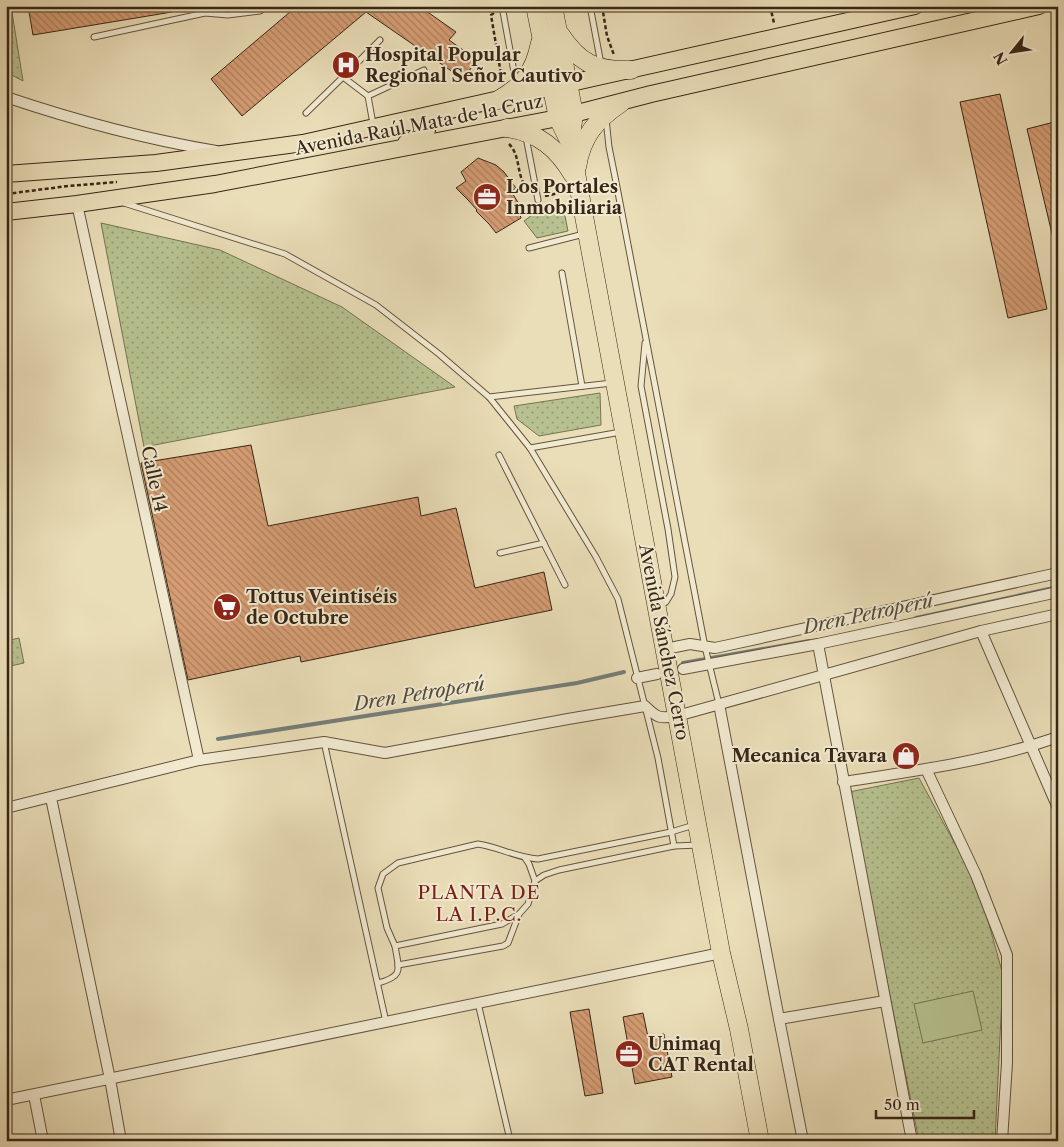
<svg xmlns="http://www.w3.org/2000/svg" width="1064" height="1147" font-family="'Libre Caslon Text',serif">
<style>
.grass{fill:url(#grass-dots);stroke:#767452}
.garden{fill:#b6c18f;stroke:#767452}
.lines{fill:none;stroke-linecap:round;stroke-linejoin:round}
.stream{stroke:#757e79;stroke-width:4}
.building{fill:url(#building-back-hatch);stroke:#372615}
.service-casing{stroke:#64543e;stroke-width:7}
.minor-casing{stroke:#64543e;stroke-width:12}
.primary-casing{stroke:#372615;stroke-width:18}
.trunk-casing{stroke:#372615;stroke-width:19}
.path{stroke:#372615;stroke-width:2.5;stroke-dasharray:4 2.5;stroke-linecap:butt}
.service{stroke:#f1ead1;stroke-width:5}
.minor{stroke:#f1ead1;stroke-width:10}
.primary{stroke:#eadeb8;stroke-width:16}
.trunk{stroke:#eadeb8;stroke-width:18}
.labels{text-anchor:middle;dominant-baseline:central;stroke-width:4;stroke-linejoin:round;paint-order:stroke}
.poi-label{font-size:18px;font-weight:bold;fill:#372615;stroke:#f1ead1;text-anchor:start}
.street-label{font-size:18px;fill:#372615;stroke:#f1ead1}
.water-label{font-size:19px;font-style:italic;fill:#514b3e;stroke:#f1ead1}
.neighbourhood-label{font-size:19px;letter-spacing:1px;fill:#7a1f14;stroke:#f1ead1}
</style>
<defs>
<pattern id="grass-dots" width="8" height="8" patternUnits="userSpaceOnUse" patternTransform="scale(1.25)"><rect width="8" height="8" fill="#b6c18f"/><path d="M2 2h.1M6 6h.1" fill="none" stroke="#959d74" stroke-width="1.8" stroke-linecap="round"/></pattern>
<pattern id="building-back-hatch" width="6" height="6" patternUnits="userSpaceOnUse" patternTransform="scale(1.25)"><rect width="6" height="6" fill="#d69d74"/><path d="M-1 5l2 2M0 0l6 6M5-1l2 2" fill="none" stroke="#ae805e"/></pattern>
</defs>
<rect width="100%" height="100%" fill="#eadeb8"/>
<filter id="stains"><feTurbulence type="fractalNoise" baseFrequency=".004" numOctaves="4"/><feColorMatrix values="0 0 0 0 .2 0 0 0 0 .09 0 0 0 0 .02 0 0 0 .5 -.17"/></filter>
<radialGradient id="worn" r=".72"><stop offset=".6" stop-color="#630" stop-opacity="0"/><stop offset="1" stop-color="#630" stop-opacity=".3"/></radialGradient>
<g class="grass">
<polygon points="6,6 11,6 23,81 6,72"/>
<polygon points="552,207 565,216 568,231 537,238 524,221 539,210"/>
<polygon points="101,223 220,250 342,307 455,387 144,447"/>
<polygon points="600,393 601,425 539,436 517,419 514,406"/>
<polygon points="19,638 24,663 6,667 6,641"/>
<polygon points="919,778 979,888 1003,975 995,1141 919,1141 849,792"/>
</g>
<polygon class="garden" points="973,991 982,1030 923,1043 914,1004"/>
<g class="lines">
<g class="stream">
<polyline points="916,618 1058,587"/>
<polyline points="683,663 809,641"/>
<polyline points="218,739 577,683 624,672"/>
</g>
</g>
<g class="building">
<polygon points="28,6 171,6 172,12 33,35"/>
<polygon points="297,6 401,6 409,12 413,6 419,6 456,32 449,40 477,60 463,79 366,12 242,116 211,79"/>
<polygon points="1000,94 1047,309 1008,318 960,102"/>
<polygon points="1058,121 1058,241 1054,242 1027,129"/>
<polygon points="478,158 496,165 504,172 516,188 511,191 522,209 519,212 521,218 496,233 489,224 476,211 477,210 468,200 456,188 466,181 461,172"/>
<polygon points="251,445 268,526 418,497 421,516 456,508 475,588 544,572 552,610 301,662 300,656 188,680 141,463"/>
<polygon points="589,1009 603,1093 585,1096 570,1012"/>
<polygon points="643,1013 648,1037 664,1034 672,1077 635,1084 623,1017"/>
</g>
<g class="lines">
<defs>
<g id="service">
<polyline points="502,6 516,83"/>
<polyline points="590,6 601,64"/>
<polyline points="94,37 205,13 228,15 260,11 268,6"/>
<polyline points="368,96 343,77 380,40"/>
<polyline points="306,113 343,77"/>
<polyline points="606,119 609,147 616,182 705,647 719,704"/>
<polyline points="373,124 368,96 424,70"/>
<polyline points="526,137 538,200"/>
<polyline points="124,203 285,254 376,305 439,354 489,397 530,448 596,557 618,599 658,758 674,846"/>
<polyline points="529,248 584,234"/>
<polyline points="562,273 582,386"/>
<polyline points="645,343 641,386 668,529 675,577 671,594 666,602 660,606"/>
<polyline points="489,397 612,383"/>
<polyline points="530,448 621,432"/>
<polyline points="499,455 565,585"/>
<polyline points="500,553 544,543"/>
<polyline points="324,742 386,1022"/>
<path d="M694 825 671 832 538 859C517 858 499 847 478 844L398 863 383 874 378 888 387 928 395 946 502 924 519 914 528 904 535 881 544 875 559 870 674 846 699 845"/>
<polyline points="525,858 529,864 535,881"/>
<polyline points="398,965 503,946 508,943 519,914"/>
<path d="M378 983C404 976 399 970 395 946"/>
<polyline points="478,1003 510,1140"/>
</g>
<g id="minor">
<path d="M6 97C74 120 145 139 216 151"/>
<polyline points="77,204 199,760"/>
<polyline points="981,631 1058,808"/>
<polyline points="818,644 912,1141"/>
<polyline points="665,649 690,644 715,648 1058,573"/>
<polyline points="683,669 818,644 1058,592"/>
<polyline points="637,678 657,674"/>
<polyline points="719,704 779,1019 803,1141"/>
<polyline points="926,769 976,875 1007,955 1007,1063 1002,1141"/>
<path d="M843 782C915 771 989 761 1058 737"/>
<polyline points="51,798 110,1079 121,1141"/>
<path d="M6 808 199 760 324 742 385 753 568 719 645 706C657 718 660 719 677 716L981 631 1058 614"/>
<polyline points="779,1019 885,1001"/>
<polyline points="34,1095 43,1141"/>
<polyline points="6,1100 721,953"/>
</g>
<g id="primary">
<polyline points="406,143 422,135 427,130 426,126 418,122 407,122"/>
<polyline points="6,174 156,163 303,143 915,6"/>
<polyline points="6,212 77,204 215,184 558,118 651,94 1039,6"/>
</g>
<g id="trunk">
<polyline points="535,6 558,118 570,143 576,173 721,953 739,1029 760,1141"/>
<polyline points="553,6 574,114 570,143"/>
<path d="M560 34C580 64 596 71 631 70"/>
<path d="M498 100C524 85 534 72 540 43"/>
<path d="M507 128C539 133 557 148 573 175"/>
<path d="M577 167C582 136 596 120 621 103"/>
</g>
</defs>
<use href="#service" class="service-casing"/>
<use href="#minor" class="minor-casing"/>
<use href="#primary" class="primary-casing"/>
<use href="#trunk" class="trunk-casing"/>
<g class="path">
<polyline points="602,6 607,36 614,55"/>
<polyline points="770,6 774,23"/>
<polyline points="494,13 491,15 502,80"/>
<polyline points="469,71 485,81"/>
<path d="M509 144C521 156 516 174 526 187"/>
<polyline points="594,186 608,183"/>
<polyline points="6,194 68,186 117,182"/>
<polyline points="545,196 564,192"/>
</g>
<use href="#service" class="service"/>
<use href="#minor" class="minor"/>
<use href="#primary" class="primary"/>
<use href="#trunk" class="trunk"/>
</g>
<defs>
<symbol id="hospital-disc" viewBox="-11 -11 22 22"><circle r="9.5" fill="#8f2418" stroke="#f1ead1"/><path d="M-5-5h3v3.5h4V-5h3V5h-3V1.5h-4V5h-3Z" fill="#fff"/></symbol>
<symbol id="office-disc" viewBox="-11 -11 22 22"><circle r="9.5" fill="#8f2418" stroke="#f1ead1"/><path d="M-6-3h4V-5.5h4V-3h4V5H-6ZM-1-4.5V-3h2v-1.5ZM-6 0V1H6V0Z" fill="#fff"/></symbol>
<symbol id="supermarket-disc" viewBox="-11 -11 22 22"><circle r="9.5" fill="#8f2418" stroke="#f1ead1"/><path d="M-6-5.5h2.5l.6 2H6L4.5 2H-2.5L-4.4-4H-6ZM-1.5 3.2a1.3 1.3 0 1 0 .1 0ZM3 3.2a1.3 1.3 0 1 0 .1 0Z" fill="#fff"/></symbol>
<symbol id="shop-disc" viewBox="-11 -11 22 22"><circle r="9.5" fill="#8f2418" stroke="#f1ead1"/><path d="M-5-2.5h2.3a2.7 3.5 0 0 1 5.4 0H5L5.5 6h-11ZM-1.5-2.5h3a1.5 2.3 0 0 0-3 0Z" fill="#fff"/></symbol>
</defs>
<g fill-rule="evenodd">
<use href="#hospital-disc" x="330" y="49" width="32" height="32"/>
<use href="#office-disc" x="471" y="181" width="32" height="32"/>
<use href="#supermarket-disc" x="211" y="591" width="32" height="32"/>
<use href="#shop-disc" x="890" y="740" width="32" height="32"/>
<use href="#office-disc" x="613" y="1038" width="32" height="32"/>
</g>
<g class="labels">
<g class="poi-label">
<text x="365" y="55">Hospital Popular<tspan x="365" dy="21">Regional Señor Cautivo</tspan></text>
<text x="506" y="187">Los Portales<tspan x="506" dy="21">Inmobiliaria</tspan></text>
<text x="246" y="597">Tottus Veintiséis<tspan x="246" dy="21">de Octubre</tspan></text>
<text x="887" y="756" text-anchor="end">Mecanica Tavara</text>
<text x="648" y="1044">Unimaq<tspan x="648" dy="21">CAT Rental</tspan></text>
</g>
<g class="street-label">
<text transform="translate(419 125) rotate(-11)">Avenida Raúl Mata de la Cruz</text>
<text transform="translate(154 479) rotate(78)">Calle 14</text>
<text transform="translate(664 642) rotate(79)">Avenida Sánchez Cerro</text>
</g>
<g class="water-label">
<text transform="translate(868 614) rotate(-12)">Dren Petroperú</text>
<text transform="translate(419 694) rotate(-9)">Dren Petroperú</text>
</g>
<g class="neighbourhood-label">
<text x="479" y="892">PLANTA DE<tspan x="479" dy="22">LA I.P.C.</tspan></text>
</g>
</g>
<rect width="1064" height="1147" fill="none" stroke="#eadeb8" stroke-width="25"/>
<rect x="8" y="8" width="1049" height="1132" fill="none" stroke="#372615" stroke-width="2.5"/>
<rect x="12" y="12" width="1039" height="1122" fill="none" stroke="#372615"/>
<g transform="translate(1012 52) rotate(240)" stroke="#f1ead1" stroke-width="4" paint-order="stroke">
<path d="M0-4L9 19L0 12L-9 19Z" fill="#372615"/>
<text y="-8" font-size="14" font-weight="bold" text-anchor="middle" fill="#372615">N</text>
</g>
<path d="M876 1110v8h98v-8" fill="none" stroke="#372615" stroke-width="2.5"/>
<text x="884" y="1110" font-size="15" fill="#372615" stroke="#f1ead1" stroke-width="4" paint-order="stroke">50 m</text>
<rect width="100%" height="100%" filter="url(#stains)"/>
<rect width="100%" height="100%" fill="url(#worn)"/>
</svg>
